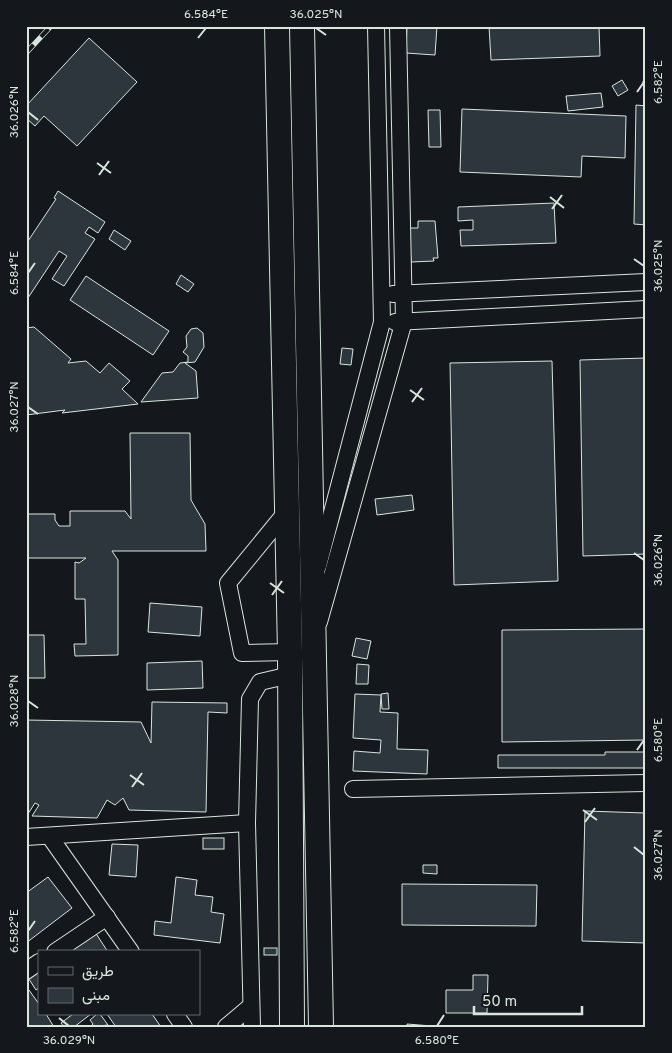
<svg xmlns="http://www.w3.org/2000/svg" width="672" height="1053" font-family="Overpass,Vazirmatn,sans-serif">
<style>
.building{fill:#2c363c;stroke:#d8e6dc}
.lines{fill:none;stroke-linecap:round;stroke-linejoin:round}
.minor-casing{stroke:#d8e6dc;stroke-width:18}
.highway-casing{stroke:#d8e6dc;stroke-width:26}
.minor{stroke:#14181c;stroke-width:16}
.highway{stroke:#14181c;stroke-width:24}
.rail-casing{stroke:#d8e6dc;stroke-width:5.5}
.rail{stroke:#14181c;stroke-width:4;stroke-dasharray:11;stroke-linecap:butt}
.ticks{fill:none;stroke:#d8e6dc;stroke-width:2}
.neatline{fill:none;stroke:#d8e6dc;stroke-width:2}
.ticks-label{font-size:12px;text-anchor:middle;fill:#d8e6dc}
</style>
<rect width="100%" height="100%" fill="#14181c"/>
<g class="building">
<polygon points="407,26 437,26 435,55 406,53"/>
<polygon points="489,26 599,26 600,56 491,60"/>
<polygon points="89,38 137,82 77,146 44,116 35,126 26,118 26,106"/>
<polygon points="622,80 628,90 618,96 612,86"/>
<polygon points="643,81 646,81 646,92 644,92"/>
<polygon points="601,93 603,107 568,111 566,96"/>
<polygon points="636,105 646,106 646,225 634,224"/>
<polygon points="462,109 626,116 625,158 582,156 581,177 460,172"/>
<polygon points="428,110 440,110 441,147 429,147"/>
<polygon points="58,191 105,222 98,233 89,227 85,233 95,239 64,286 52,279 67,256 59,251 26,301 26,244 56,199 54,198"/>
<polygon points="554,203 556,243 461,246 460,230 473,230 473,220 458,221 458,207"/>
<polygon points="418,221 435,221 438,258 433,258 434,261 411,262 409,228 418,228"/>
<polygon points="114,230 131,241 125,250 109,239"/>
<polygon points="181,275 194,284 188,292 176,284"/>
<polygon points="86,276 169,331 153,355 70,300"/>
<polygon points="34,327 71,359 68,363 86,361 100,373 109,363 130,381 122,389 138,404 62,413 65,410 26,415 26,328"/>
<polygon points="197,328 203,333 204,347 195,362 185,363 196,371 198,398 141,402 162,373 173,372 180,363 188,362 188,356 183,352 187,347 186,336 191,329"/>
<polygon points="342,348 353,349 351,365 340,364"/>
<polygon points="646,358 646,554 583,556 580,360"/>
<polygon points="552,361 558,581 454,585 450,363"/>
<polygon points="130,433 190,433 191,500 205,524 206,551 112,551 118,560 118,655 75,656 74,644 86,644 85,599 75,599 75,562 79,563 86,558 26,558 26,514 55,514 55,520 59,526 70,526 70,511 125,511 131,519"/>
<polygon points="412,495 414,510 377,515 375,499"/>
<polygon points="150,603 202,607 200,636 148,632"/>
<polygon points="646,629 646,740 502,742 502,630"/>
<polygon points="26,635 44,635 45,678 26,678"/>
<polygon points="356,638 371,641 367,659 352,656"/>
<polygon points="202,661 203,688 147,690 147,663"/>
<polygon points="357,664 369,665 368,684 356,684"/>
<polygon points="388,693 389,709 382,709 381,694"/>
<polygon points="355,694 381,695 380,712 398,713 397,749 428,750 427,774 353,771 354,751 380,753 381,740 353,738"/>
<polygon points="152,702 227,703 227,713 208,712 206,812 129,810 123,798 115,805 107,800 97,818 32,816 39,805 35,803 26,817 26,720 141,722 151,743"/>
<polygon points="605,752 646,752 646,768 498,768 498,755 605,755"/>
<polygon points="585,811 646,813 646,943 582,941"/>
<rect x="203" y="838" width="21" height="11"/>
<polygon points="112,844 138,845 136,877 109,875"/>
<polygon points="423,865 437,865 437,874 423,873"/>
<polygon points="48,877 72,908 26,943 26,893"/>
<polygon points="176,877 197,880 195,895 213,897 211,912 224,914 220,943 154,935 155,921 171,923"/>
<polygon points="402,884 537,885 536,926 402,925"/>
<polygon points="95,932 108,952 65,952"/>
<rect x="264" y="948" width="13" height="7"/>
<polygon points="39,968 39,988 36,990 27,976"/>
<polygon points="473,975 488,975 487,1013 446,1013 446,990 473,990"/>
<polygon points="26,986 39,1004 39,1014 46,1014 54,1027 26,1027"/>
<polygon points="73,1014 91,1014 74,1027 64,1027 61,1023"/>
<polygon points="97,1014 100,1014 108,1025 90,1027 93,1024 90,1020"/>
<polygon points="107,1014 152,1014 161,1027 116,1027"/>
<polygon points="407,1024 444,1027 407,1027"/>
</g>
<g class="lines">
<defs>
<g id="minor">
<polyline points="393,294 646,282"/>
<polyline points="395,322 646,309"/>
<polyline points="287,511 228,583 242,653 290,652"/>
<polyline points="318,566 382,322 376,26"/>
<polyline points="319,622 404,321 398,26"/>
<polyline points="353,789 646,783"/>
<polyline points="26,837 247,823"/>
<polyline points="50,837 131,952"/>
<polyline points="55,952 107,917"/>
<polyline points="26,971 39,962"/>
<polyline points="175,1014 184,1027"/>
<polyline points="226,1027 251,1006"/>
<polyline points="252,1027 247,823 250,699 260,682 290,675"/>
</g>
<g id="highway">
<polyline points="277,26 290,652 292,1027"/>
<polyline points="302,26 321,1027"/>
</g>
</defs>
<use href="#minor" class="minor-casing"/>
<use href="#highway" class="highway-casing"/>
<use href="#minor" class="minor"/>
<use href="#highway" class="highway"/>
<defs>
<polyline id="rail" points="26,53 51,26"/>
</defs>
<use href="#rail" class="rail-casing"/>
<use href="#rail" class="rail"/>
</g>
<path class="ticks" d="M316 28 326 35M198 38 206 28M637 92 644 82M28 112 38 120M97 163 111 173M99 175 109 161M550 197 564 208M552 209 562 195M634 259 644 266M28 273 35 263M410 390 424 400M412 402 422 388M28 407 38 414M634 553 644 560M270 583 284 593M272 595 282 581M28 701 38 708M637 750 644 740M130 775 144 785M132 787 142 773M583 810 597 820M585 822 595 808M634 847 644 855M28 931 35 921M59 1018 69 1026M437 1026 444 1015"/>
<rect width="672" height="1053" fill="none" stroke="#14181c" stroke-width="55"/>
<rect x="38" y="950" width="162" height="65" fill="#14181c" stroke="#626a69"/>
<rect x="48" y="967" width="25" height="8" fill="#14181c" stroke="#626a69"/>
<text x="82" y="976" font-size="15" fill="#d8e6dc">طريق</text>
<rect x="48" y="988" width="25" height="15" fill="#2c363c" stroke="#626a69"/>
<text x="82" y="1000" font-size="15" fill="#d8e6dc">مبنى</text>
<path d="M474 1006v8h108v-8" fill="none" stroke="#d8e6dc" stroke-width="2.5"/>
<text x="482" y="1006" font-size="15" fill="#d8e6dc" stroke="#14181c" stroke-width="4" paint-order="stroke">50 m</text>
<rect x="28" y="28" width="616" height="998" class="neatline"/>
<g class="ticks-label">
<text x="206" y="18">6.584°E</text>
<text x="316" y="18">36.025°N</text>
<text transform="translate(658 82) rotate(-90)" y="4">6.582°E</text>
<text transform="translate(14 112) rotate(-90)" y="4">36.026°N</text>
<text transform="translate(658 266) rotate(-90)" y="4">36.025°N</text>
<text transform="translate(14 273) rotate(-90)" y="4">6.584°E</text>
<text transform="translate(14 407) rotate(-90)" y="4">36.027°N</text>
<text transform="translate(658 560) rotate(-90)" y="4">36.026°N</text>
<text transform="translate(14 701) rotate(-90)" y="4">36.028°N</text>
<text transform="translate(658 740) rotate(-90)" y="4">6.580°E</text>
<text transform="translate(658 855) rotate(-90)" y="4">36.027°N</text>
<text transform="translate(14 931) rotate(-90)" y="4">6.582°E</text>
<text x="69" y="1044">36.029°N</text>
<text x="437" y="1044">6.580°E</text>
</g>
</svg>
